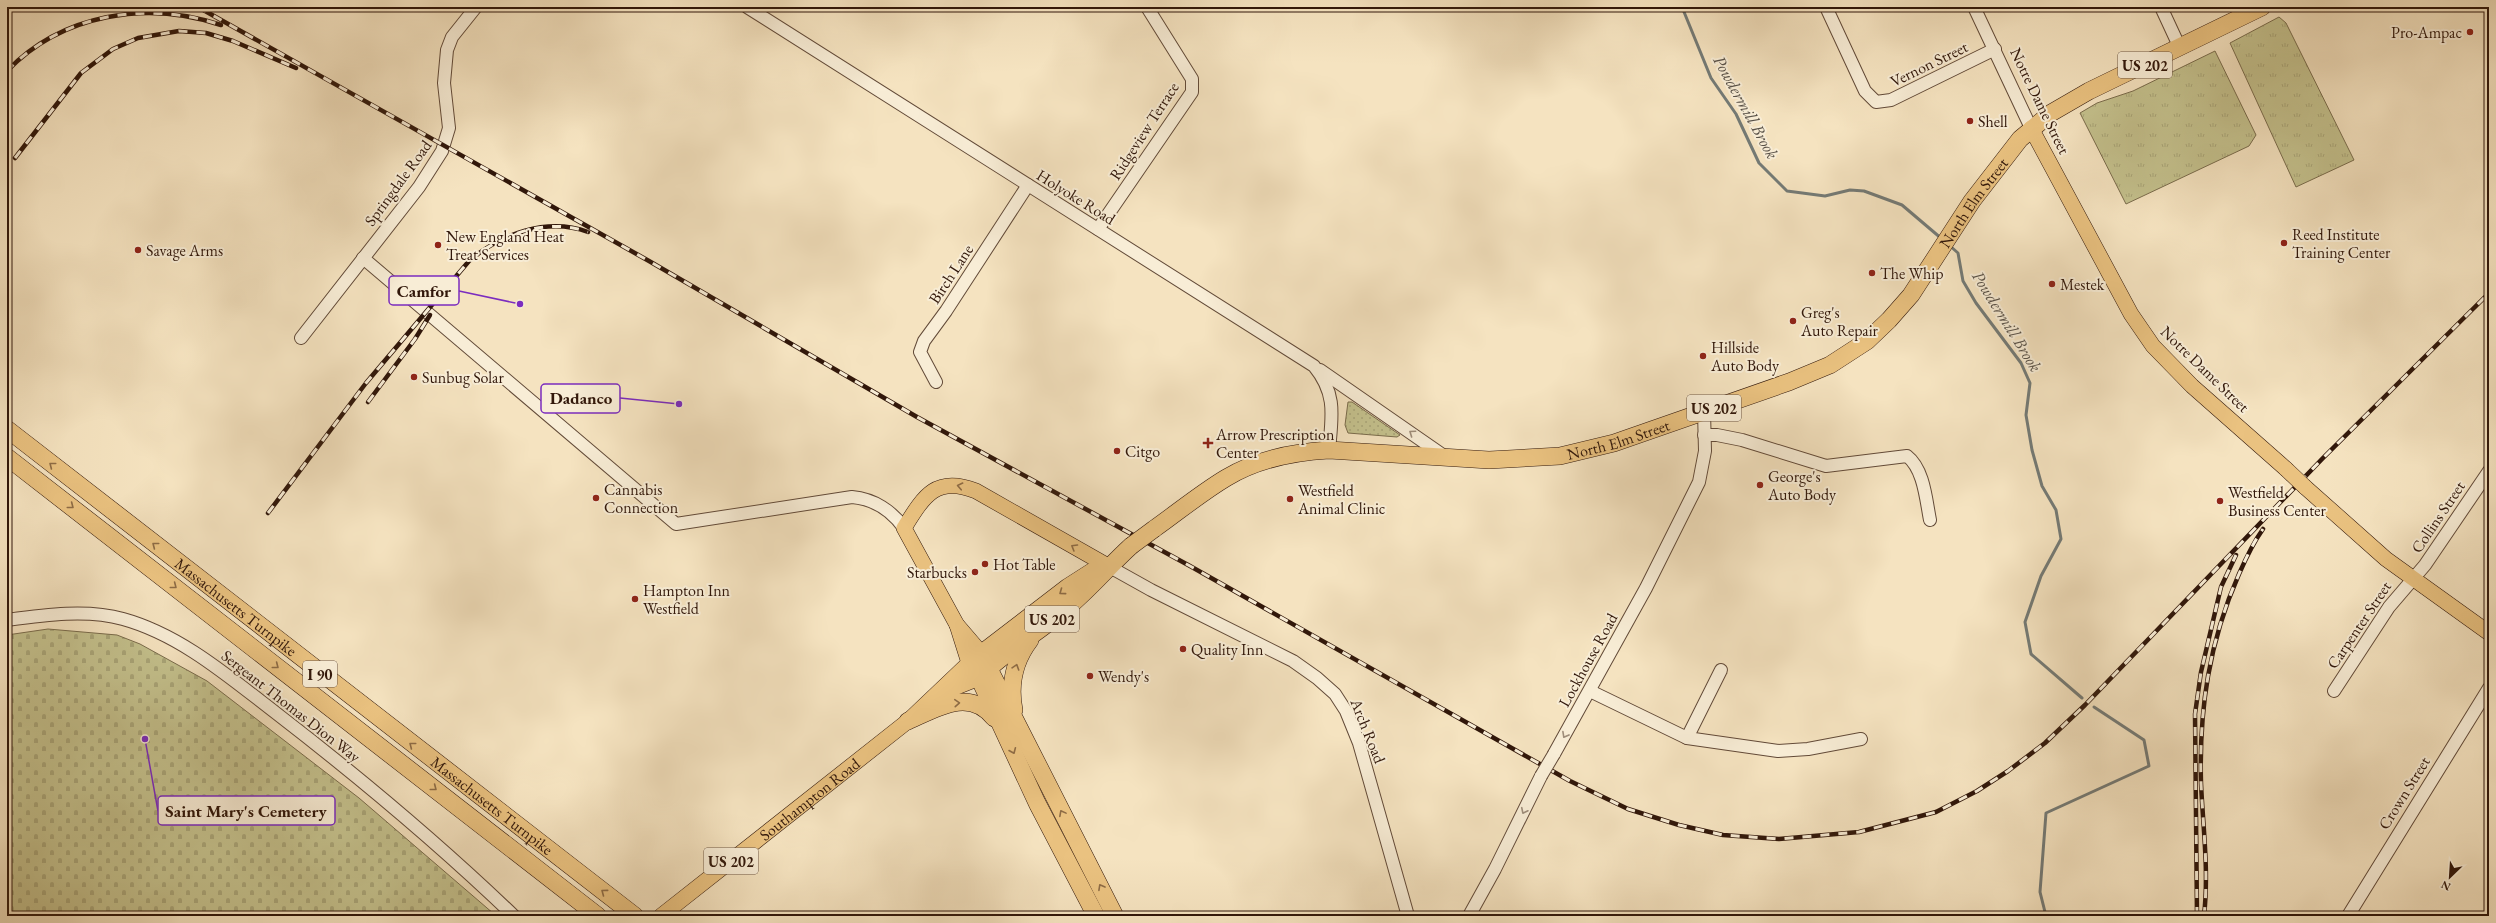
<svg xmlns="http://www.w3.org/2000/svg" width="2496" height="923" font-family="'EB Garamond',serif">
<style>
.grass{fill:url(#grass-tufts);stroke:#7a6c4c}
.cemetery{fill:url(#cemetery-stones);stroke:#7a6c4c}
.park{fill:url(#park-dots);stroke:#7a6c4c}
.lines{fill:none;stroke-linecap:round;stroke-linejoin:round}
.stream{stroke:#747a75;stroke-width:3}
.minor-casing{stroke:#624a38;stroke-width:14}
.major-casing{stroke:#31170a;stroke-width:16}
.highway-casing{stroke:#31170a;stroke-width:18}
.minor{stroke:#f8edd6;stroke-width:12}
.major{stroke:#eac280;stroke-width:15}
.highway{stroke:#eac280;stroke-width:17}
.rail-casing{stroke:#31170a;stroke-width:4.5}
.rail{stroke:#f8edd6;stroke-width:3;stroke-dasharray:9;stroke-linecap:butt}
.minor-bridge-casing{stroke:#624a38;stroke-width:14;stroke-linecap:butt}
.major-bridge-casing{stroke:#31170a;stroke-width:16;stroke-linecap:butt}
.highway-bridge-casing{stroke:#31170a;stroke-width:18;stroke-linecap:butt}
.minor-bridge{stroke:#f8edd6;stroke-width:12}
.major-bridge{stroke:#eac280;stroke-width:15}
.highway-bridge{stroke:#eac280;stroke-width:17}
.oneway{stroke:#9e8d7a}
.oneway2{stroke:#8e6c45}
.poi-dot{fill:#8f2418;stroke:#f8edd6;stroke-width:1.5}
.labels{text-anchor:middle;dominant-baseline:central;stroke-width:4;stroke-linejoin:round;paint-order:stroke}
.shield{fill:#f8edd6;stroke:#6d5747;stroke-width:1}
.shield-label{font-size:15px;font-weight:bold;fill:#31170a}
.poi-label{font-size:16px;fill:#31170a;stroke:#f8edd6;text-anchor:start}
.street-label{font-size:16px;fill:#31170a;stroke:#f8edd6}
.water-label{font-size:17px;font-style:italic;fill:#585148;stroke:#f8edd6}
.leader{fill:none;stroke:#7b2cbf;stroke-width:1.5}
.callout-dot{fill:#7b2cbf;stroke:#f8edd6;stroke-width:1.5}
.callout{fill:#f8edd6;stroke:#7b2cbf;stroke-width:1.5}
.callout-label{font-size:17px;text-anchor:middle;font-weight:bold;fill:#31170a}
</style>
<defs>
<pattern id="grass-tufts" width="24" height="20" patternUnits="userSpaceOnUse"><rect width="24" height="20" fill="#c4c18d"/><path d="M3 7l-1-3M5 7V3M7 7l1-3M15 17l-1-3M17 17v-4M19 17l1-3" fill="none" stroke="#a9a578"/></pattern>
<pattern id="cemetery-stones" width="16" height="16" patternUnits="userSpaceOnUse"><rect width="16" height="16" fill="#c4c18d"/><path d="M2 7V4a2 2 0 0 1 4 0v3zM10 15v-3a2 2 0 0 1 4 0v3z" fill="#a9a578"/></pattern>
<pattern id="park-dots" width="8" height="8" patternUnits="userSpaceOnUse"><rect width="8" height="8" fill="#c4c18d"/><path d="M2 2h.1M6 6h.1" fill="none" stroke="#a9a578" stroke-width="1.8" stroke-linecap="round"/></pattern>
</defs>
<rect width="100%" height="100%" fill="#f5e3c0"/>
<filter id="stains"><feTurbulence type="fractalNoise" baseFrequency=".005" numOctaves="4"/><feColorMatrix values="0 0 0 0 .2 0 0 0 0 .09 0 0 0 0 .02 0 0 0 .5 -.17"/></filter>
<radialGradient id="worn" r=".72"><stop offset=".6" stop-color="#630" stop-opacity="0"/><stop offset="1" stop-color="#630" stop-opacity=".3"/></radialGradient>
<g class="grass">
<polygon points="2279,17 2286,23 2354,160 2296,187 2230,43"/>
<polygon points="2215,51 2256,135 2249,146 2126,204 2080,113 2097,103 2133,91"/>
</g>
<polygon class="cemetery" points="48,629 117,635 140,644 207,681 359,798 494,914 491,916 7,916 7,635"/>
<polygon class="park" points="1348,402 1352,402 1400,435 1397,437 1348,433 1345,425"/>
<g class="lines">
<g class="stream">
<polyline points="1682,7 1711,78 1736,114 1759,163 1787,191 1825,196 1850,190 1864,191 1902,205 1942,239"/>
<polyline points="1949,245 1958,253 1963,281 1976,303 2021,363 2030,383 2026,415 2032,450 2042,486 2056,510 2061,539 2041,576 2025,622 2031,654 2082,698"/>
<polyline points="2046,916 2040,892 2046,813 2149,766 2144,740 2094,707"/>
</g>
<defs>
<g id="minor">
<path d="M747 7 1314 366C1337 394 1332 416 1329 450"/>
<polyline points="1826,7 1865,91 1876,102 1891,100 1995,49"/>
<polyline points="1974,7 2031,128"/>
<polyline points="2161,7 2180,48"/>
<polyline points="1098,229 1192,92 1192,79 1147,7"/>
<path d="M363 258 676 524 852 497C874 499 892 511 904 528"/>
<polyline points="301,338 419,187 442,151 449,128 444,83 447,50 452,37 476,7"/>
<polyline points="1320,370 1444,456"/>
<polyline points="936,382 920,352 924,341 946,311 1028,185"/>
<path d="M1704 435H1717L1742 440 1826 466 1907 456C1924 469 1926 500 1930 520"/>
<polyline points="1108,566 1151,590 1293,661 1317,678 1335,694 1346,711 1359,743 1408,916"/>
<path d="M7 620C44 615 87 609 123 619 181 635 229 677 276 713 359 777 439 844 514 916"/>
<polyline points="1590,691 1687,738 1778,751 1808,749 1861,739"/>
<polyline points="2334,691 2389,607 2425,565 2489,471"/>
<polyline points="1687,738 1721,670"/>
<polyline points="1554,754 1646,588 1699,482 1705,451 1704,411"/>
<polyline points="1469,916 1495,869 1541,776"/>
<polyline points="2348,916 2489,688"/>
</g>
<g id="major">
<polyline points="2031,128 2131,314 2153,346 2192,386 2286,469"/>
<polyline points="2305,487 2386,559 2489,633"/>
<path d="M981 653 957 625 904 528C924 496 936 475 976 491L1108 566"/>
<polyline points="944,692 979,678"/>
<path id="s1" d="M661 916 908 721 969 663 957 625"/>
</g>
<g id="highway">
<path id="s2" d="M7 429 635 916"/>
<polyline points="7,457 598,916"/>
<path id="s3" d="M1154 529C1178 512 1201 493 1226 478 1257 459 1294 452 1329 450L1489 460 1560 456 1614 443 1789 382 1830 365 1867 341 1889 320 1911 295 1972 201 2020 139 2051 113 2089 91 2262 7"/>
<polyline points="981,653 1115,916"/>
<path d="M982 675C1008 649 1040 632 1067 608 1090 589 1109 566 1131 546"/>
<path d="M1014 710C1009 684 1014 661 1030 640"/>
<path d="M908 721C937 708 970 687 994 718"/>
<polyline points="1096,916 1037,803 979,678 969,663 1068,587 1093,571 1108,566"/>
</g>
</defs>
<use href="#minor" class="minor-casing"/>
<use href="#major" class="major-casing"/>
<use href="#highway" class="highway-casing"/>
<use href="#minor" class="minor"/>
<use href="#major" class="major"/>
<use href="#highway" class="highway"/>
<defs>
<g id="rail">
<polyline points="198,7 649,261 917,417 1190,566 1570,781 1628,809 1679,825 1723,835 1779,839 1859,832 1936,812 1977,791 2008,771 2045,743 2085,705 2323,458 2489,293"/>
<path d="M7 71C62 14 146 0 221 25"/>
<polyline points="15,158 81,73 113,49 138,38 179,31 206,33 233,41 296,68"/>
<polyline points="368,402 415,339 430,315"/>
<path d="M268 513 366 383 469 261C501 234 547 217 588 232"/>
<polyline points="2197,916 2195,714 2201,672 2221,587 2236,555"/>
<path d="M2204 916C2209 871 2203 828 2201 783 2199 709 2209 642 2239 574 2246 558 2253 543 2263 529"/>
</g>
</defs>
<use href="#rail" class="rail-casing"/>
<use href="#rail" class="rail"/>
<defs>
<polyline id="minor-bridge" points="1541,776 1554,754"/>
<polyline id="major-bridge" points="2286,469 2305,487"/>
<polyline id="highway-bridge" points="1131,546 1154,529"/>
</defs>
<use href="#minor-bridge" class="minor-bridge-casing"/>
<use href="#major-bridge" class="major-bridge-casing"/>
<use href="#highway-bridge" class="highway-bridge-casing"/>
<use href="#minor-bridge" class="minor-bridge"/>
<use href="#major-bridge" class="major-bridge"/>
<use href="#highway-bridge" class="highway-bridge"/>
</g>
<defs><path id="oneway-chevron" d="M-2-3.5L2.5 0L-2 3.5" fill="none" stroke-width="1.6" stroke-linecap="round" stroke-linejoin="round"/></defs>
<g class="oneway">
<use href="#oneway-chevron" transform="translate(1412 433) rotate(-145)"/>
<use href="#oneway-chevron" transform="translate(1565 735) rotate(119)"/>
<use href="#oneway-chevron" transform="translate(1524 811) rotate(116)"/>
</g>
<g class="oneway2">
<use href="#oneway-chevron" transform="translate(52 465) rotate(-142)"/>
<use href="#oneway-chevron" transform="translate(960 486) rotate(-168)"/>
<use href="#oneway-chevron" transform="translate(71 506) rotate(38)"/>
<use href="#oneway-chevron" transform="translate(155 545) rotate(-142)"/>
<use href="#oneway-chevron" transform="translate(1074 547) rotate(-149)"/>
<use href="#oneway-chevron" transform="translate(174 586) rotate(38)"/>
<use href="#oneway-chevron" transform="translate(1062 592) rotate(144)"/>
<use href="#oneway-chevron" transform="translate(276 666) rotate(38)"/>
<use href="#oneway-chevron" transform="translate(1016 667) rotate(-72)"/>
<use href="#oneway-chevron" transform="translate(957 703) rotate(-4)"/>
<use href="#oneway-chevron" transform="translate(412 745) rotate(-142)"/>
<use href="#oneway-chevron" transform="translate(1013 751) rotate(67)"/>
<use href="#oneway-chevron" transform="translate(434 788) rotate(38)"/>
<use href="#oneway-chevron" transform="translate(1062 813) rotate(-118)"/>
<use href="#oneway-chevron" transform="translate(1101 887) rotate(-119)"/>
<use href="#oneway-chevron" transform="translate(604 892) rotate(-143)"/>
</g>
<g class="poi-dot">
<circle cx="2470" cy="32" r="4"/>
<circle cx="1970" cy="121" r="4"/>
<circle cx="2284" cy="243" r="4"/>
<circle cx="438" cy="245" r="4"/>
<circle cx="138" cy="250" r="4"/>
<circle cx="1872" cy="273" r="4"/>
<circle cx="2052" cy="284" r="4"/>
<circle cx="1793" cy="321" r="4"/>
<circle cx="1703" cy="356" r="4"/>
<circle cx="414" cy="377" r="4"/>
<path d="M1206 437h4v4h4v4h-4v4h-4v-4h-4v-4h4z"/>
<circle cx="1117" cy="451" r="4"/>
<circle cx="1760" cy="485" r="4"/>
<circle cx="596" cy="498" r="4"/>
<circle cx="1290" cy="499" r="4"/>
<circle cx="2220" cy="501" r="4"/>
<circle cx="985" cy="564" r="4"/>
<circle cx="975" cy="572" r="4"/>
<circle cx="635" cy="599" r="4"/>
<circle cx="1183" cy="649" r="4"/>
<circle cx="1090" cy="676" r="4"/>
</g>
<g class="labels">
<g class="shield">
<rect x="2118" y="52" width="54" height="26" rx="3"/>
<rect x="1687" y="395" width="54" height="26" rx="3"/>
<rect x="1025" y="606" width="54" height="26" rx="3"/>
<rect x="303" y="661" width="34" height="26" rx="3"/>
<rect x="704" y="848" width="54" height="26" rx="3"/>
</g>
<g class="shield-label">
<text x="2145" y="65">US 202</text>
<text x="1714" y="408">US 202</text>
<text x="1052" y="619">US 202</text>
<text x="320" y="674">I 90</text>
<text x="731" y="861">US 202</text>
</g>
<g class="poi-label">
<text x="2462" y="32" text-anchor="end">Pro-Ampac</text>
<text x="1978" y="121">Shell</text>
<text x="2292" y="234">Reed Institute<tspan x="2292" dy="18">Training Center</tspan></text>
<text x="446" y="236">New England Heat<tspan x="446" dy="18">Treat Services</tspan></text>
<text x="146" y="250">Savage Arms</text>
<text x="1880" y="273">The Whip</text>
<text x="2060" y="284">Mestek</text>
<text x="1801" y="312">Greg's<tspan x="1801" dy="18">Auto Repair</tspan></text>
<text x="1711" y="347">Hillside<tspan x="1711" dy="18">Auto Body</tspan></text>
<text x="422" y="377">Sunbug Solar</text>
<text x="1216" y="434">Arrow Prescription<tspan x="1216" dy="18">Center</tspan></text>
<text x="1125" y="451">Citgo</text>
<text x="1768" y="476">George's<tspan x="1768" dy="18">Auto Body</tspan></text>
<text x="604" y="489">Cannabis<tspan x="604" dy="18">Connection</tspan></text>
<text x="1298" y="490">Westfield<tspan x="1298" dy="18">Animal Clinic</tspan></text>
<text x="2228" y="492">Westfield<tspan x="2228" dy="18">Business Center</tspan></text>
<text x="993" y="564">Hot Table</text>
<text x="967" y="572" text-anchor="end">Starbucks</text>
<text x="643" y="590">Hampton Inn<tspan x="643" dy="18">Westfield</tspan></text>
<text x="1191" y="649">Quality Inn</text>
<text x="1098" y="676">Wendy's</text>
</g>
<g class="street-label">
<text transform="translate(1929 64) rotate(-26)">Vernon Street</text>
<text transform="translate(2040 101) rotate(64)">Notre Dame Street</text>
<text transform="translate(1144 131) rotate(-57)">Ridgeview Terrace</text>
<text transform="translate(398 183) rotate(-54)">Springdale Road</text>
<text transform="translate(1076 197) rotate(32)">Holyoke Road</text>
<text stroke="none"><textPath href="#s3" startOffset="932">North Elm Street</textPath></text>
<text transform="translate(951 274) rotate(-57)">Birch Lane</text>
<text transform="translate(2205 369) rotate(44)">Notre Dame Street</text>
<text stroke="none"><textPath href="#s3" startOffset="488">North Elm Street</textPath></text>
<text transform="translate(2438 517) rotate(-56)">Collins Street</text>
<text stroke="none"><textPath href="#s2" startOffset="290">Massachusetts Turnpike</textPath></text>
<text transform="translate(2359 625) rotate(-56)">Carpenter Street</text>
<text transform="translate(1588 660) rotate(-61)">Lockhouse Road</text>
<text transform="translate(291 706) rotate(38)">Sergeant Thomas Dion Way</text>
<text transform="translate(1368 731) rotate(68)">Arch Road</text>
<text transform="translate(2404 793) rotate(-58)">Crown Street</text>
<text stroke="none"><textPath href="#s1" startOffset="189">Southampton Road</textPath></text>
<text stroke="none"><textPath href="#s2" startOffset="614">Massachusetts Turnpike</textPath></text>
</g>
<g class="water-label">
<text transform="translate(1746 107) rotate(61)">Powdermill Brook</text>
<text transform="translate(2007 321) rotate(58)">Powdermill Brook</text>
</g>
</g>
<path class="leader" d="M520 304L459 291M679 404L620 398M145 739L158 811"/>
<g class="callout-dot">
<circle cx="520" cy="304" r="4"/>
<circle cx="679" cy="404" r="4"/>
<circle cx="145" cy="739" r="4"/>
</g>
<g class="callout">
<rect x="389" y="276" width="70" height="29" rx="4"/>
<rect x="541" y="384" width="79" height="29" rx="4"/>
<rect x="158" y="796" width="177" height="29" rx="4"/>
</g>
<g class="callout-label">
<text x="424" y="297">Camfor</text>
<text x="581" y="404">Dadanco</text>
<text x="246" y="817">Saint Mary's Cemetery</text>
</g>
<rect width="2496" height="923" fill="none" stroke="#f5e3c0" stroke-width="24"/>
<rect x="8" y="8" width="2480" height="907" fill="none" stroke="#31170a" stroke-width="2"/>
<rect x="12" y="12" width="2472" height="899" fill="none" stroke="#31170a"/>
<g transform="translate(2450 877) rotate(205)" stroke="#f8edd6" stroke-width="3" paint-order="stroke">
<path d="M0-3L7 15L0 10L-7 15Z" fill="#31170a"/>
<text y="-6" font-size="11" font-weight="bold" text-anchor="middle" fill="#31170a">N</text>
</g>
<rect width="100%" height="100%" filter="url(#stains)"/>
<rect width="100%" height="100%" fill="url(#worn)"/>
</svg>
